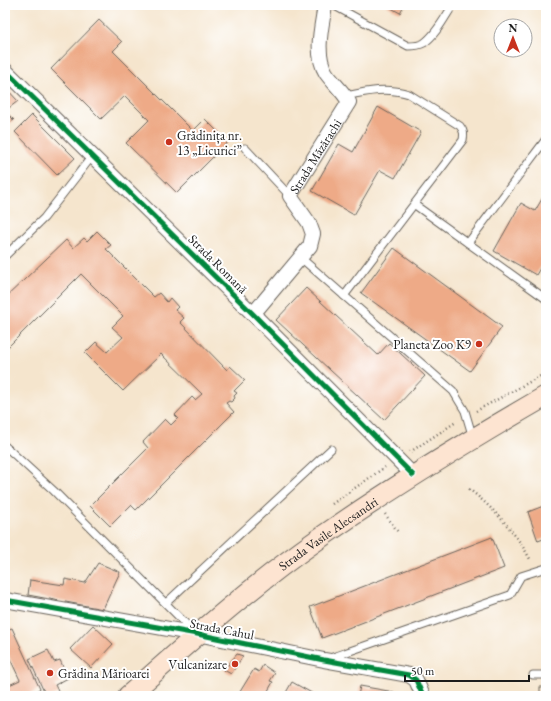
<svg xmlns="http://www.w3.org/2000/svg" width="551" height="701" font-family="'EB Garamond',serif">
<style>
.building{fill:#eeaa87}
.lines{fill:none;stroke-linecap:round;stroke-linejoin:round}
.lane-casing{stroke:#68625a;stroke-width:9}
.street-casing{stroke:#68625a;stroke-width:16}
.secondary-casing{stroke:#68625a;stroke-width:22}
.path{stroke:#68625a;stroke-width:2.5;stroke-dasharray:1 3;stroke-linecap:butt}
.lane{stroke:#fff;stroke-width:7}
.street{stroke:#fff;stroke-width:14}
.secondary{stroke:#fde4d1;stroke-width:20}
.cycleway-casing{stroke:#fff;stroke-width:8}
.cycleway{stroke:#00873e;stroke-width:5}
.poi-dot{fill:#c8321e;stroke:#fff;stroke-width:1.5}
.labels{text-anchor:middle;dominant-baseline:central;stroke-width:4;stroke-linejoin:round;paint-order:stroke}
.poi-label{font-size:13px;fill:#1c1c1c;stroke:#fff;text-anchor:start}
.street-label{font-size:13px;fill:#1c1c1c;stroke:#fff}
</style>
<rect width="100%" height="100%" fill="#fff"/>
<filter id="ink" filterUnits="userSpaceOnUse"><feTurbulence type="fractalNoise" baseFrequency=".025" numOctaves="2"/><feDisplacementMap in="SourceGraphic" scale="8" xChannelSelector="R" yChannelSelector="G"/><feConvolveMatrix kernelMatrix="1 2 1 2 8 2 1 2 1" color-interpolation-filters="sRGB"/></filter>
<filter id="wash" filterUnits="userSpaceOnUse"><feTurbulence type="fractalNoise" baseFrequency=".012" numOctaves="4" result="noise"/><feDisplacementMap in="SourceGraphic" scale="16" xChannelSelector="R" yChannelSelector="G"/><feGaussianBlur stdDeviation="0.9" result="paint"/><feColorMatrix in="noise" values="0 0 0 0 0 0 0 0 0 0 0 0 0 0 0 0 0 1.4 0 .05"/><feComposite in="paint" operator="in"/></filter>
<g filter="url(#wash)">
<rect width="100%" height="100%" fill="#f5e5cd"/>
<g id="blocks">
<g class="building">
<polygon points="386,5 404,5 400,13"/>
<polygon points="99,20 122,42 113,51 193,131 205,119 228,142 177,193 126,143 149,120 125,96 101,119 51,69"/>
<polygon points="5,87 18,101 5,111 14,120 5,126"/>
<polygon points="378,107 421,132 395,178 380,170 354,215 312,191 339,144 353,152"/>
<polygon points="32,115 75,158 57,175 15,132"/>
<polygon points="546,192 546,258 536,275 494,251 521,203 535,211"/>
<polygon points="97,231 111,245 106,249 154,297 159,293 167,302 170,298 178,307 175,310 184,318 180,322 227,370 230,366 245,380 234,391 237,393 234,396 235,398 231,402 229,401 226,403 234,412 136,510 131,505 110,526 90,506 148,448 143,442 165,419 171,425 178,418 175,415 192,397 195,400 202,394 161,354 123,391 85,353 96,342 107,352 123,337 112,327 123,316 81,274 5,350 5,298 66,240 73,248 84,238 87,241"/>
<polygon points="394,248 502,327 470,371 361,293"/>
<polygon points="306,288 378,355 389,343 425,376 384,420 276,320"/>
<polygon points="546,505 546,538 538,541 528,512"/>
<polygon points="492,537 504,568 322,638 310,607"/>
<polygon points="98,563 120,572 103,609 28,595 30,580 64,585 65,579 85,583"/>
<polygon points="93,625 113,644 91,668 70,649"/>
<polygon points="12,628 40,689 25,696 9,696 5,687 20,680 5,648 5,631"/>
<polygon points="48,650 54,662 60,660 68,678 55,685 59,693 51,696 46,696 29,659"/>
<polygon points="237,654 243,656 231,674 224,670"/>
<polygon points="263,665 275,673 270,681 273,682 265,696 231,696 233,693 238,695 254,669 259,672"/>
<polygon points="292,682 317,696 284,696"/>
<polygon points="360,686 394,692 393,696 358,696"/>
<rect x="540" y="687" width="6" height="9"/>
</g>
</g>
</g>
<g filter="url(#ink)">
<use href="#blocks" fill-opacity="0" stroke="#68625a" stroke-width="1"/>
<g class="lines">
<defs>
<g id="lane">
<path d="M333 5 408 46C414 46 419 46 424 43 436 35 445 17 453 5"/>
<polyline points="245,148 290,196"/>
<polyline points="415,205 546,299"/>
<polyline points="468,243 546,139"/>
<polyline points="5,256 44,218 93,155"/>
<polyline points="301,258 453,391 465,411 473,438"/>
<path d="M344 296 463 140C464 134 464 131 460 126L409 94C387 87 368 91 346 96"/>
<polyline points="5,446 54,491 194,632"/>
<polyline points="166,603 331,449"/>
<polyline points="330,658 510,595 521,576 546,568"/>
<polyline points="533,675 546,675"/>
</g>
<g id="street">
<polyline points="5,70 253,314 413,475"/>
<path id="s1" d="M253 314 310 246 313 234 309 223 290 196 349 102C343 91 333 83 326 73 314 53 322 26 325 5"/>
<polyline points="5,600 197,634 324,660 409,675 416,680 423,696"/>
</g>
<g id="secondary">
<path id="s2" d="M128 696C189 642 250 587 317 540 391 488 468 441 546 396"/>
</g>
</defs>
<use href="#lane" class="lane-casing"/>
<use href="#street" class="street-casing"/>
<use href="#secondary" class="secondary-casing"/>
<g class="path">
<polyline points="476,411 546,373"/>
<polyline points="410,452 456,422"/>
<path d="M469 489C494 509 516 532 531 561"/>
<polyline points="332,504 385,467"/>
<polyline points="385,514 398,532"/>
</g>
<use href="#lane" class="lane"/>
<use href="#street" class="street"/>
<use href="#secondary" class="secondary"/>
<defs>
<g id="cycleway">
<polyline points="5,70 253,314 413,475"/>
<polyline points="5,600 197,634 324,660 409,675 416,680 423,696"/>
</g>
</defs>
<use href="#cycleway" class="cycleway-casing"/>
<use href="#cycleway" class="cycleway"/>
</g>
</g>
<g class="poi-dot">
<circle cx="169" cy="142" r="4"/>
<circle cx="479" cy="344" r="4"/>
<circle cx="235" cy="664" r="4"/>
<circle cx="50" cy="673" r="4"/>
</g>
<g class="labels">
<g class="poi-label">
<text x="177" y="135">Grădinița nr.<tspan x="177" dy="15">13 „Licurici”</tspan></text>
<text x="471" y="344" text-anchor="end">Planeta Zoo K9</text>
<text x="227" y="664" text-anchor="end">Vulcanizare</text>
<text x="58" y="673">Grădina Mărioarei</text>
</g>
<g class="street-label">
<text stroke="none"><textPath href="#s1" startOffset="193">Strada Măzărachi</textPath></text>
<text transform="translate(218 264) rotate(45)">Strada Romană</text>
<text stroke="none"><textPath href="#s2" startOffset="258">Strada Vasile Alecsandri</textPath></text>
<text transform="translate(222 629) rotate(11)">Strada Cahul</text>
</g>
</g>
<rect width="551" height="701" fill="none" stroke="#fff" stroke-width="20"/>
<g transform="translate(513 38)"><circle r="19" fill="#ffffff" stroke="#a4a4a4"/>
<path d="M0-3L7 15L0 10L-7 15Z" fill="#c8321e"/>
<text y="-6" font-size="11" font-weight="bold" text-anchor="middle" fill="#1c1c1c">N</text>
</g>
<path d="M405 675v6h124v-6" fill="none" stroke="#1c1c1c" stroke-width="2"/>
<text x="411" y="675" font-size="12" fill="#1c1c1c" stroke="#ffffff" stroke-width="3" paint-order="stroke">50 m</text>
</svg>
